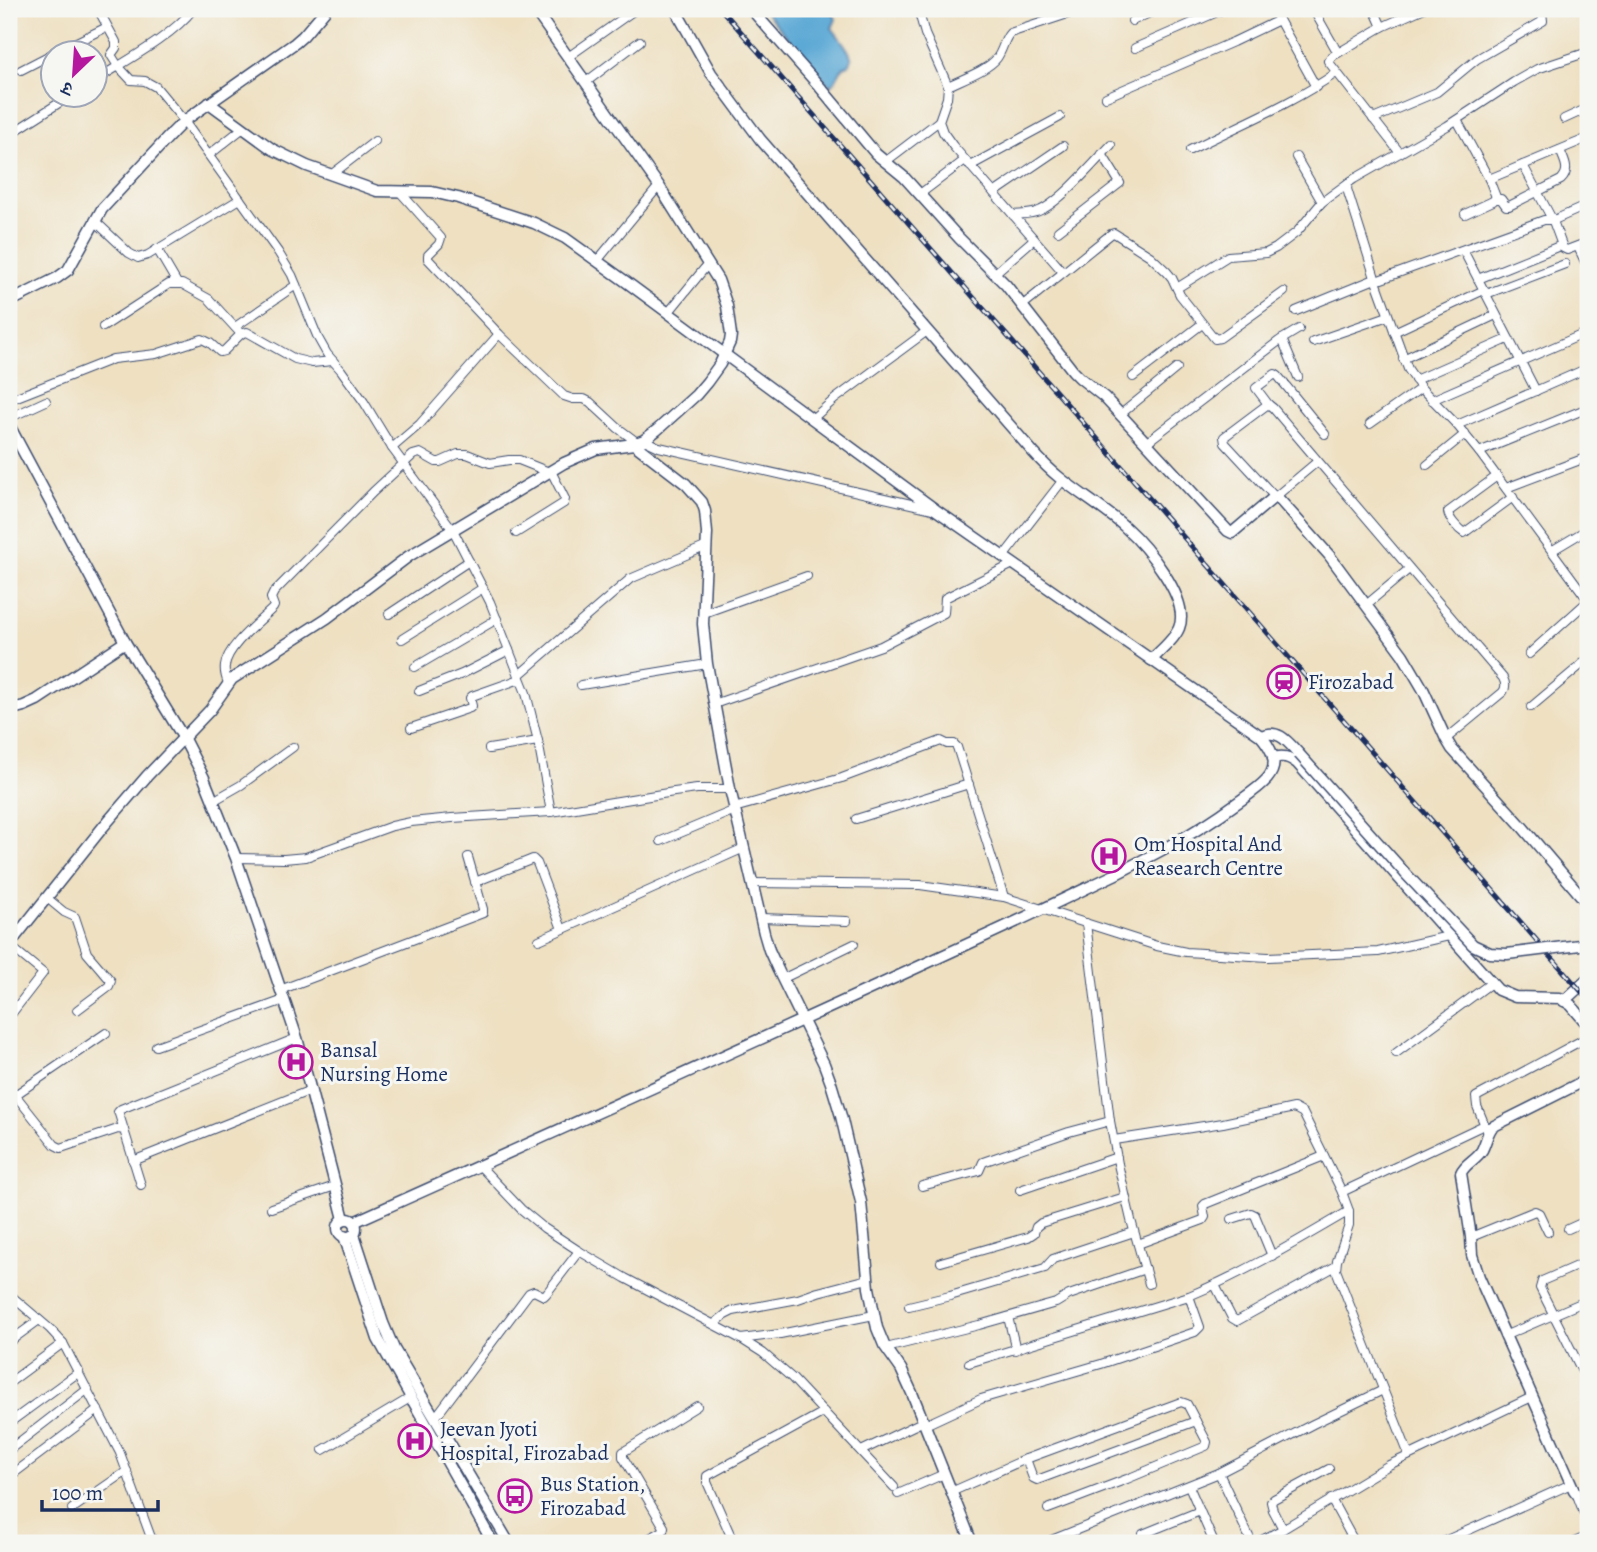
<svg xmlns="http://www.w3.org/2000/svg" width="1597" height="1552" font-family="Alegreya,'Noto Serif Devanagari',serif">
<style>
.water{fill:#5ca9d5;stroke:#3c6c9a;stroke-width:2}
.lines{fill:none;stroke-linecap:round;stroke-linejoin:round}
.street-casing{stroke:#3b4a6d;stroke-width:10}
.secondary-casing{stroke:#3b4a6d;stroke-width:13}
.street{stroke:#fff;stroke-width:8}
.secondary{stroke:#fff;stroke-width:10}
.rail-casing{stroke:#1b2f5e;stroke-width:5}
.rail{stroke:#f6f6f2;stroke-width:2.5;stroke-dasharray:8;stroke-linecap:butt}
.secondary-bridge-casing{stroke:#3b4a6d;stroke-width:13;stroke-linecap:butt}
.secondary-bridge{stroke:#fff;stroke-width:10}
.labels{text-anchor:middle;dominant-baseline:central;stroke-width:6;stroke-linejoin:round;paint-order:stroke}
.poi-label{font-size:21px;fill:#1b2f5e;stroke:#f6f6f2;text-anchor:start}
</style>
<rect width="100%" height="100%" fill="#f6f6f2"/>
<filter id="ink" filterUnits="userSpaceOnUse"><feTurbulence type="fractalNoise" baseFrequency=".0143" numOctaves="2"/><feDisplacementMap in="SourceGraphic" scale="14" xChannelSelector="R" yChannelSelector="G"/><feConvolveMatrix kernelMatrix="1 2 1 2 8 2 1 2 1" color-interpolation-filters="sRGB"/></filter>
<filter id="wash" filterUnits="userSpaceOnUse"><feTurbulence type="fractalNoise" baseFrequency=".00686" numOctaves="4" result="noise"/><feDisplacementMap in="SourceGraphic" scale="28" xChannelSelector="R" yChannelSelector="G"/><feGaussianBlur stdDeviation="1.57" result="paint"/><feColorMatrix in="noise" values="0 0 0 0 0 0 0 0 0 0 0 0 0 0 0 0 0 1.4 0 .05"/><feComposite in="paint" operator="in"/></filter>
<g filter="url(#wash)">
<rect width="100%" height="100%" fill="#eee0c1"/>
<path class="water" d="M763 9H831L836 19 832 28C837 35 854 54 851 61 848 69 848 63 843 68 837 74 839 79 830 86Z"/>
</g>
<g filter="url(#ink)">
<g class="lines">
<defs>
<g id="street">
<polyline points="98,9 116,42 116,48 111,55 118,66 131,80 145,81 156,87 184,121 278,252 292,275 318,338 327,354 341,370 364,402 392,448 453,530 490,602 526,693 538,741 551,812"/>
<polyline points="918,9 925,34 948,86 947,98 939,121 943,132 953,146 1063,272"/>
<polyline points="1273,9 1316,87"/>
<polyline points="1313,9 1338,53"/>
<polyline points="1374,9 1382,27 1338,53 1331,57 1328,61 1400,153"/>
<polyline points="1132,21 1158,9"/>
<polyline points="1382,27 1422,9"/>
<polyline points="1135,48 1224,9"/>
<polyline points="56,52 107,27"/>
<polyline points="1588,52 1537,69 1514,82 1447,126 1354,179 1348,183 1347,189 1376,281 1408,369 1421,388 1457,425 1479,452 1588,600"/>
<polyline points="568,57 636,9"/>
<polyline points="21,70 52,54"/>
<path d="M94 81C124 62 173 36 193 9"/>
<polyline points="586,82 640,41"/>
<path d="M948 86C962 79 988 70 997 58 1003 50 1004 39 1010 33L1083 9"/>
<polyline points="1106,97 1233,42 1279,20"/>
<polyline points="1373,119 1437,92 1477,59 1543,21 1542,12"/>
<polyline points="1564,119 1588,108"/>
<polyline points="1457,120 1489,179 1496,197 1493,201 1465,214"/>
<polyline points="9,135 73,94"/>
<path d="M1190 150C1239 125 1292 104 1336 73"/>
<polyline points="209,155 243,128"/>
<polyline points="1296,157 1322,202"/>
<polyline points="885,162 939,121"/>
<polyline points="1523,165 1553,221 1563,248 1567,250 1588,242"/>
<polyline points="970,166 1060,117"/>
<polyline points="331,175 375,141"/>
<polyline points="1489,179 1588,138"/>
<polyline points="400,192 441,238 439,244 428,255 428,259 499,334 564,396 573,399 584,399 590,402 618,428 638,443"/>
<polyline points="994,193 1063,146"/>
<polyline points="920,194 965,160"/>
<path d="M1495 199H1501L1506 206H1509L1561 180C1571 170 1564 161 1560 150"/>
<path d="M1013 215C1022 214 1032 215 1041 210 1062 200 1094 163 1111 145"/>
<polyline points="95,221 129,253 138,258 148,255 240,199"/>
<polyline points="1058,231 1120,183 1102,154"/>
<polyline points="1578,247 1588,268"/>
<polyline points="157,249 177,283"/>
<polyline points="1463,250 1536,391"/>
<polyline points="597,261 659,186"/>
<polyline points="995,273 1034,239"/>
<polyline points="1478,279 1562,245"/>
<polyline points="1376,281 1544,220 1554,220 1588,205"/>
<polyline points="1177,288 1228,256 1266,253 1276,248 1297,232 1322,202 1348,183"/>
<polyline points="1486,294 1565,264"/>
<polyline points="1023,305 1111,234 1114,233 1150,256 1167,272 1172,278 1180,295 1215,339 1220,338 1284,292"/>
<polyline points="1296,311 1375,279"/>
<polyline points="668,313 708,264"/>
<polyline points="103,327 169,284 182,284 209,299 241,334"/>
<polyline points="235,327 296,285"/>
<polyline points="1394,332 1484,290"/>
<polyline points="1282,339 1298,377"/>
<polyline points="1313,342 1388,316"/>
<polyline points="1403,359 1496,315"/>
<polyline points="1133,377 1202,324"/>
<polyline points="1415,380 1508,339"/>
<polyline points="9,400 113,359 156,354 202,339 210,343 220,352 224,351 241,334 247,332 295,359 312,363 333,361"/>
<polyline points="1432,400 1588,332"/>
<polyline points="1268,404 1256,388 1275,374 1278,376 1325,434"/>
<polyline points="1121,414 1177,368"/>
<polyline points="9,418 46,401"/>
<polyline points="812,419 835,399 927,331"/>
<polyline points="1370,424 1421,388"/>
<polyline points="1457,425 1588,368"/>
<polyline points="644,440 659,447 933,509"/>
<polyline points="1147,442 1279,341 1299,329"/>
<polyline points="392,448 420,424 499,334"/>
<polyline points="1479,452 1588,408"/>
<path d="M1318 461 1273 408 1268 404 1224 437 1225 443 1275 497 1318 461 1503 678C1506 684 1506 687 1503 692L1446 739"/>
<polyline points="1427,465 1465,434"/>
<path d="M1497 476 1448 512C1449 519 1458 529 1464 533L1513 497"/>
<polyline points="1506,488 1588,457"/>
<polyline points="516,533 564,503 565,499 551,471"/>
<polyline points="1553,550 1588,529"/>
<polyline points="1003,557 1063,480"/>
<polyline points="1366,605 1409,569"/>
<polyline points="704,613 807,576"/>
<polyline points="389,614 469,561"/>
<polyline points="402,639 483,588"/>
<polyline points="1529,654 1588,601"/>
<polyline points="415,667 497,619"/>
<polyline points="519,675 630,579 707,546"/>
<path d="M228 683C226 678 224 672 225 666 227 646 259 622 273 608L274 606 271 598 274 592 373 492 413 455 420 453 436 462H440L458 454H467L490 463 509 460H519L549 472"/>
<polyline points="581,685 707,664"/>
<polyline points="419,691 462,674 509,650"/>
<polyline points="714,704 881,646 944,613 945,598 1013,564"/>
<polyline points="1531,707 1588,659"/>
<polyline points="411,728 470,708 472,706 470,698 472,696 520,679"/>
<polyline points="489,749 538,741"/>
<polyline points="213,801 241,785 293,747"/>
<polyline points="734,808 842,778 941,741 947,744 954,744 957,747 1004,897"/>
<polyline points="856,819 969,784"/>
<polyline points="661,841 735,810"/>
<polyline points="236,858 284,859 306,857 392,826 411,822 452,818 551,812 674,792 697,789 730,789"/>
<polyline points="475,882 533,859 537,863 562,929"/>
<polyline points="752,883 920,885 1004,897 1157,946 1186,952 1268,957 1378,952 1449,936"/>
<polyline points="47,898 64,912 75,917 87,953 111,981 109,986 77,1010"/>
<polyline points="761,918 847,921"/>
<polyline points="1086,923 1110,1121 1118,1164 1131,1220 1149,1284"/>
<polyline points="539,940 744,848"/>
<polyline points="782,979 854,944"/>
<polyline points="280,990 483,913 483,909 468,857"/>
<polyline points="9,1017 43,973 9,945"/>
<polyline points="156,1046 284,1000"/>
<polyline points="1396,1053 1491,983"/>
<polyline points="9,1087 55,1145 61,1148 118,1129 124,1130 141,1185"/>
<polyline points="15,1095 106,1033"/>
<polyline points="124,1130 119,1114 118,1112 121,1109 297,1038"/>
<polyline points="1488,1133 1477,1106 1476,1097 1588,1037"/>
<polyline points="1114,1140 1223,1123 1294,1108 1303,1113 1342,1192 1349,1211 1349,1225 1337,1261 1336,1270 1409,1455"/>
<polyline points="133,1161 311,1090"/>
<polyline points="480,1166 521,1209 544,1228 579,1251 625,1278 741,1339 763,1353 792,1378 894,1487"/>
<polyline points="922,1186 979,1171 983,1162 1069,1132 1110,1121"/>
<polyline points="1020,1190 1117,1157"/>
<polyline points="1342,1192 1484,1125"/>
<polyline points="271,1208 335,1186"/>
<polyline points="1232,1219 1251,1213 1255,1215 1272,1256"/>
<polyline points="1568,1229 1588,1220"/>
<polyline points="1471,1237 1535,1211 1539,1213 1548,1232"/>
<polyline points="1138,1244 1203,1220 1205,1217 1203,1206 1205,1204 1324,1156"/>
<polyline points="1588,1261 1542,1281 1540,1288 1588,1383"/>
<polyline points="941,1262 1028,1237 1034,1233 1036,1227 1041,1223 1125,1197"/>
<polyline points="1215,1285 1232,1318 1237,1321 1336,1266"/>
<polyline points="9,1294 50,1329 63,1343 120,1453 153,1543"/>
<polyline points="909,1306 950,1296 1045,1268 1053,1259 1134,1232"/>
<polyline points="1008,1317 1016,1350"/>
<polyline points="714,1324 725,1315 733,1311 798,1299 818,1292 868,1279"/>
<polyline points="1504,1336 1588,1300"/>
<polyline points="741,1339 780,1334 874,1315"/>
<polyline points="9,1342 39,1320"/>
<polyline points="886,1348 979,1325 1056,1303 1069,1295 1145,1269"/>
<path d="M969 1363 1189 1296C1246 1272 1296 1242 1349 1211"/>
<polyline points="9,1383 63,1343"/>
<polyline points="435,1418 529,1293 534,1291 544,1296 546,1294 579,1251"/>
<polyline points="9,1423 79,1372"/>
<polyline points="925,1425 981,1399 1101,1364 1195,1332 1200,1327 1189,1296"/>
<polyline points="9,1450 88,1389"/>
<polyline points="323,1450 410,1398"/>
<polyline points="861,1451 924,1421"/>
<polyline points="1026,1459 1033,1478 1037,1480 1196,1421"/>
<polyline points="1219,1473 1252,1543"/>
<polyline points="9,1477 98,1410"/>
<polyline points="1189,1486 1214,1543"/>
<polyline points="951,1492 1026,1459 1181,1402 1187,1404 1207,1442 1206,1446 1127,1479 1048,1509"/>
<polyline points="898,1494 944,1474"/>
<polyline points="1577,1495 1588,1524"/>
<polyline points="1331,1499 1355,1543"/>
<polyline points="72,1509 127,1471"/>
<polyline points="1283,1529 1273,1510 1271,1502 1274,1499 1329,1469"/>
<polyline points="1143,1534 1200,1511"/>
<polyline points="641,1543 663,1531 664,1527 623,1457 623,1452 697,1406"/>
<polyline points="734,1543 707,1482 707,1476 824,1412"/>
<polyline points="1044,1543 1219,1473 1313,1424 1383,1390"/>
<polyline points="1256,1543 1283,1529 1389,1465 1532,1397"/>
<polyline points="1440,1543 1571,1484"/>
<polyline points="1572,1543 1588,1536"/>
</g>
<g id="secondary">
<path d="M675 9 711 73 760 139 1033 452C1041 461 1050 470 1060 478 1081 495 1105 509 1125 527 1145 545 1191 599 1179 628 1174 640 1160 651 1151 660"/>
<polyline points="751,9 820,87 876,154 904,177 959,238 1006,285 1073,371 1080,378 1104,397 1228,531 1232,533 1272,499 1275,497 1278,498 1329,555 1403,655 1423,689 1446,739 1452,749 1520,824 1588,904"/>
<path d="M209 103 272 149 307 166 377 191 432 192 458 198 534 223 565 238 625 281 936 510 1261 736C1272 749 1280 764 1267 779 1258 789 1245 797 1234 805 1196 833 1155 854 1114 875 1070 896 1027 917 983 937 774 1034 564 1128 354 1222"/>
<polyline points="9,302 57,278 68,270 102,209 173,132 184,121 295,43 303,36 326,9"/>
<polyline points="9,425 125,642 183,737 204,778 236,858 297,1038 344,1219"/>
<polyline points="634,444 686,484 702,502 705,511 707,533 703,624 707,664 730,789 764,933 769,950 778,970 824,1064 831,1083 841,1116 861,1202 869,1288 877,1328 884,1345 901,1369 912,1393 972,1543"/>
<polyline points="9,710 24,706 37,700 125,642"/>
<path d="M1261 736C1278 728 1288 742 1299 754"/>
<path d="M1273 758C1283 755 1289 757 1297 763L1498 990 1515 997 1560 998 1571 1005 1588 1025"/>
<polyline points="9,945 103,827 147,776 210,710 232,679 327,618 409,556 564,463 596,449 634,444 644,440 657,430 696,395 707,382 720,364 730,342 731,335 727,306 718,280 659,186 534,9"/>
<polyline points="1564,1001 1588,979"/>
<path d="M1588 1079 1492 1127C1487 1134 1486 1142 1482 1150 1476 1160 1465 1163 1461 1173L1471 1237 1472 1255 1479 1277 1574 1490C1578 1496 1581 1498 1588 1496"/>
<circle cx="347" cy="1228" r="9"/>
<polyline points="354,1234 383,1323 394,1349 509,1543"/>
<polyline points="344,1236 378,1339 493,1543"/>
</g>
</defs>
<use href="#street" class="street-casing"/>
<use href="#secondary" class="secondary-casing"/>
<use href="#street" class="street"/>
<use href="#secondary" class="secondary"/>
<defs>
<polyline id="rail" points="721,9 1588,999"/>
</defs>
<use href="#rail" class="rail-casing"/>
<use href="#rail" class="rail"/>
<defs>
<polyline id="secondary-bridge" points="1299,754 1405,873 1473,945 1490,953 1507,954 1588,944"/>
</defs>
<use href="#secondary-bridge" class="secondary-bridge-casing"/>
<use href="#secondary-bridge" class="secondary-bridge"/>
</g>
</g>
<defs>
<symbol id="station-ring" viewBox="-11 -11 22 22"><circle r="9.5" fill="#f6f6f2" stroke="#b5179e" stroke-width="1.5"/><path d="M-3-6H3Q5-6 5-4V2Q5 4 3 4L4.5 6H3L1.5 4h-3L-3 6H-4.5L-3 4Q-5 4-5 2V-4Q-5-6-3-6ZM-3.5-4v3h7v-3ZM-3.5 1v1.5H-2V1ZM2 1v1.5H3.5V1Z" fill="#b5179e"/></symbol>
<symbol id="hospital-ring" viewBox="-11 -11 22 22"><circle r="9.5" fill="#f6f6f2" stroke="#b5179e" stroke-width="1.5"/><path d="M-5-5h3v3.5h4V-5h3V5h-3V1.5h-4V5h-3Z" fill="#b5179e"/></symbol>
<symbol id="bus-ring" viewBox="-11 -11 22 22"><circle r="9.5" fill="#f6f6f2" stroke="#b5179e" stroke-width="1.5"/><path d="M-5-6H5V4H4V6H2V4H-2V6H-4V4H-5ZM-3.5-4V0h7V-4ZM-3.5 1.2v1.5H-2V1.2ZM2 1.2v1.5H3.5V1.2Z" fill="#b5179e"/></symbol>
</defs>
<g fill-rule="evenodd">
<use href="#station-ring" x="1265" y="663" width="38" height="38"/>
<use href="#hospital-ring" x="1090" y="837" width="38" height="38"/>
<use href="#hospital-ring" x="277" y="1043" width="38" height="38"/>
<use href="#hospital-ring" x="396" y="1422" width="38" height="38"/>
<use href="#bus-ring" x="496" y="1477" width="38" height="38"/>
</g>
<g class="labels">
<g class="poi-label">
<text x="1308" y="682">Firozabad</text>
<text x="1134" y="844">Om Hospital And<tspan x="1134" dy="24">Reasearch Centre</tspan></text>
<text x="320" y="1050">Bansal<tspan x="320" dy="24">Nursing Home</tspan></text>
<text x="440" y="1429">Jeevan Jyoti<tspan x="440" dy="24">Hospital, Firozabad</tspan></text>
<text x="540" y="1484">Bus Station,<tspan x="540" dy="24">Firozabad</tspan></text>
</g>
</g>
<rect width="1597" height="1552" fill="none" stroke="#f6f6f2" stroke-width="35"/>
<g transform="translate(74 74) rotate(205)"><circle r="33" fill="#f6f6f2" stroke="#9ea6b7" stroke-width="2"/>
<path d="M0-5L12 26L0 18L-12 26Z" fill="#b5179e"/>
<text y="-10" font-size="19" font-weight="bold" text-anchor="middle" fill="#1b2f5e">उ</text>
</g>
<path d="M42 1500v10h116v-10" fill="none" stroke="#1b2f5e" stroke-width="3.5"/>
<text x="52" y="1500" font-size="21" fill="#1b2f5e" stroke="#f6f6f2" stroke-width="5" paint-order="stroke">100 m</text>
</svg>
